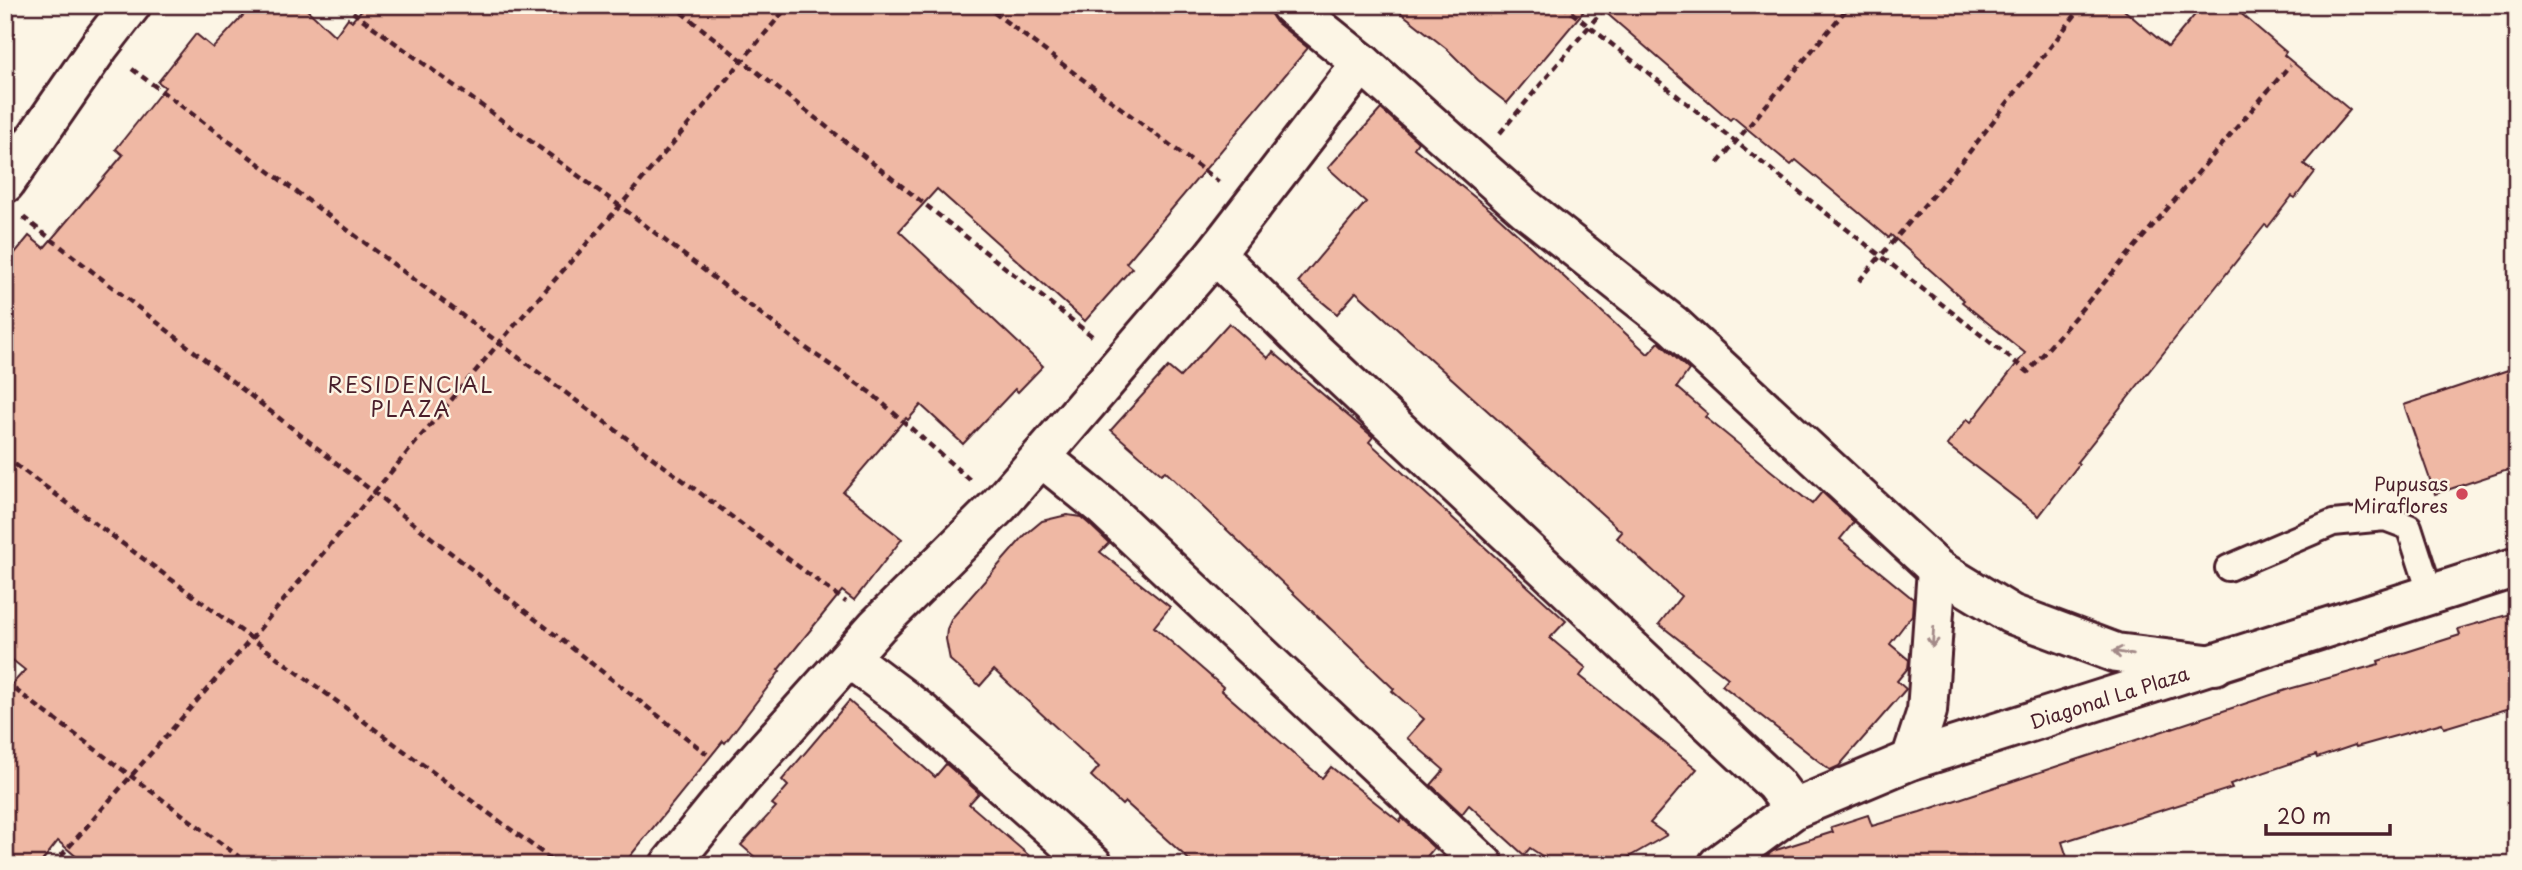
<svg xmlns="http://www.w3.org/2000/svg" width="2522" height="870" font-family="'Playpen Sans',sans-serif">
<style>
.building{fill:#efb8a4;stroke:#4a1f2b;stroke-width:2}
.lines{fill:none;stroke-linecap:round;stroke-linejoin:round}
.lane-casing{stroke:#4a1f2b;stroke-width:30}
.street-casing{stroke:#4a1f2b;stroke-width:44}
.secondary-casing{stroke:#4a1f2b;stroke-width:44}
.path{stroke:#4a1f2b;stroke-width:4.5;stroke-dasharray:7 5;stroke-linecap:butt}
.lane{stroke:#fcf5e5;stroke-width:24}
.street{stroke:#fcf5e5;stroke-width:38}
.secondary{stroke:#fcf5e5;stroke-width:38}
.oneway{stroke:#a38a88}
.poi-dot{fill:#d1495b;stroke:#fcf5e5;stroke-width:2.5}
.labels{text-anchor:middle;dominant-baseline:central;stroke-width:5;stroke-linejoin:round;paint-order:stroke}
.poi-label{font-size:19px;fill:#4a1f2b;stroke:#fcf5e5;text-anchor:end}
.street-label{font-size:19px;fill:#4a1f2b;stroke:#fcf5e5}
.neighbourhood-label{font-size:21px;letter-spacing:2px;fill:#4a1f2b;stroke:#fcf5e5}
</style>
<rect width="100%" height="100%" fill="#fcf5e5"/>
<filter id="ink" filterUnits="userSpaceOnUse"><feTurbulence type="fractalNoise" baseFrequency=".0143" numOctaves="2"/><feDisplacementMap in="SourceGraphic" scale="14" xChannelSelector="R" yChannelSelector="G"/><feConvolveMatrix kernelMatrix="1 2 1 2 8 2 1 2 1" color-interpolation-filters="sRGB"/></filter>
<g filter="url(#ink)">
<g class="building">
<polygon points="253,5 302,5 335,36 348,18 352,21 366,5 1269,5 1270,13 1276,22 1308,48 1126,263 1132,268 1085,321 937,189 899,231 1043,366 1018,392 1015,389 963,444 921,405 908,420 906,418 843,492 902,539 854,600 842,591 778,670 780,671 725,743 723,741 623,865 86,865 58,841 39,865 5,865 5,692 25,670 5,654 5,265 29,236 44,248 123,155 116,149 165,87 158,82 196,34 213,48"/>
<polygon points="1391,5 1589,5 1507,103 1478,80 1447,49"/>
<polygon points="1597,5 2118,5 2168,47 2203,5 2231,5 2286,52 2284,55 2350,110 2304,164 2315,172 2295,198 2292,196 2268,227 2265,225 2219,283 2077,462 2079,464 2039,516 1947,445 1967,419 1971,422 2025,353 1962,302 1964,300 1891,235 1889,238 1796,160 1791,165 1733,117 1730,120"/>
<polygon points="1381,109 1418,142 1414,148 1493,212 1648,354 1659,342 1689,370 1677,387 1708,414 1705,417 1812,504 1822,492 1854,522 1840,539 1913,599 1912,615 1890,644 1909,660 1908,668 1897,681 1906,689 1839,766 1830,770 1722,685 1728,678 1659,624 1681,596 1617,538 1622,532 1356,292 1337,314 1298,282 1366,202 1328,168"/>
<polygon points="1229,323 1268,358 1273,352 1373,437 1369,442 1566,621 1550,638 1586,668 1580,676 1697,769 1650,823 1667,835 1615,865 1556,865 1530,848 1524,855 1469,805 1462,814 1431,785 1444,770 1407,738 1424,719 1392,691 1394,689 1165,471 1161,474 1111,430 1168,367 1180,377"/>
<polygon points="2517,367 2517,467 2435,494 2404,405"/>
<polygon points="1067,515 1081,517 1089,524 1109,543 1100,552 1170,607 1154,627 1223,687 1221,690 1322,778 1331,767 1400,822 1402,818 1434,848 1420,865 1195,865 1125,802 1122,805 1091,776 1099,767 994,670 980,686 950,660 946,639 947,629 952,618 1025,535 1042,521"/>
<polygon points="2517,612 2517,706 2444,728 2442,723 2356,747 2355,745 2317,758 2316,755 2230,784 2232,788 2062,842 2067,857 2042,865 1755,865 1773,851 1833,832 1831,827 1868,815 1872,826 1920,812 2289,689 2379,664 2378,661 2460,635 2458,629"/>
<polygon points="849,701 935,777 946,764 979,793 969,804 1040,865 764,865 741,845 776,807 772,804 788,786 782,780"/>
</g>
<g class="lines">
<defs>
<polyline id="lane" points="2228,568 2333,523 2385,518 2409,527 2431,595"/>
<g id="street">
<polyline points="1290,5 1362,63 1525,208 1673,325 1937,569 2011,614 2116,653 2215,665"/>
<polyline points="1215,254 1310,347 1775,784 1794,809"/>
<polyline points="1041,457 1103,507 1484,865"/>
<polyline points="849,658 921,712 1093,865"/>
<polyline points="1911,760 1927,711 1937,569"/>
<polyline points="670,865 740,779 877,626 999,505 1041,457 1215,254 1362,63"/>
<path id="s1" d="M1718 865 1794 809 1911 760 2517 567"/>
</g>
<polyline id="secondary" points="5,183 100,45 131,5"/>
</defs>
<use href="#lane" class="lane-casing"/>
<use href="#street" class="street-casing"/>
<use href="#secondary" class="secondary-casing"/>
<g class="path">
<polyline points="343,5 620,206 803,346 871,393 970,480"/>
<polyline points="672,5 1092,336"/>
<polyline points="984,5 1219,182"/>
<polyline points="1562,5 2028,372 2290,65"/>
<polyline points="132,69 846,602"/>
<polyline points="1500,133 1607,5"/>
<polyline points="1718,163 1850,5"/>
<polyline points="23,217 707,754"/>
<polyline points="1859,281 1964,159 2083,5"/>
<polyline points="5,457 559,865"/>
<polyline points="5,682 250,865"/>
<polyline points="53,865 252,638 499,343 620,206 789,5"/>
</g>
<use href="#lane" class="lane"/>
<use href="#street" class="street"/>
<use href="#secondary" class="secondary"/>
</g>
<defs><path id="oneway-shaft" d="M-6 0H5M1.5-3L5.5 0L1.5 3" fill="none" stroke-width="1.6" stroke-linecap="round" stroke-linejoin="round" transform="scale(1.75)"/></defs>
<g class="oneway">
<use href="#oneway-shaft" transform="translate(1933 637) rotate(94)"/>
<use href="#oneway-shaft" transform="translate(2123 653) rotate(-170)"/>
</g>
</g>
<circle class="poi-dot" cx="2462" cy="494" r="7"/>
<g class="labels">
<g class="poi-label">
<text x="2448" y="483">Pupusas<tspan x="2448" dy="22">Miraflores</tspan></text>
</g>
<g class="street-label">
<text stroke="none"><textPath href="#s1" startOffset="429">Diagonal La Plaza</textPath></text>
</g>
<g class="neighbourhood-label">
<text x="411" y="384">RESIDENCIAL<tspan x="411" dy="24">PLAZA</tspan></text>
</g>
</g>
<rect width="2522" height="870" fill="none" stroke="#fcf5e5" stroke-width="28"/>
<rect x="14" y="14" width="2494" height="842" fill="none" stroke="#4a1f2b" stroke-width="2.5" filter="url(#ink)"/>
<path d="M2266 824v10h124v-10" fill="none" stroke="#4a1f2b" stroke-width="3.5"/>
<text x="2277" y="824" font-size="21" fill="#4a1f2b" stroke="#fcf5e5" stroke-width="5" paint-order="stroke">20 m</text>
</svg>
